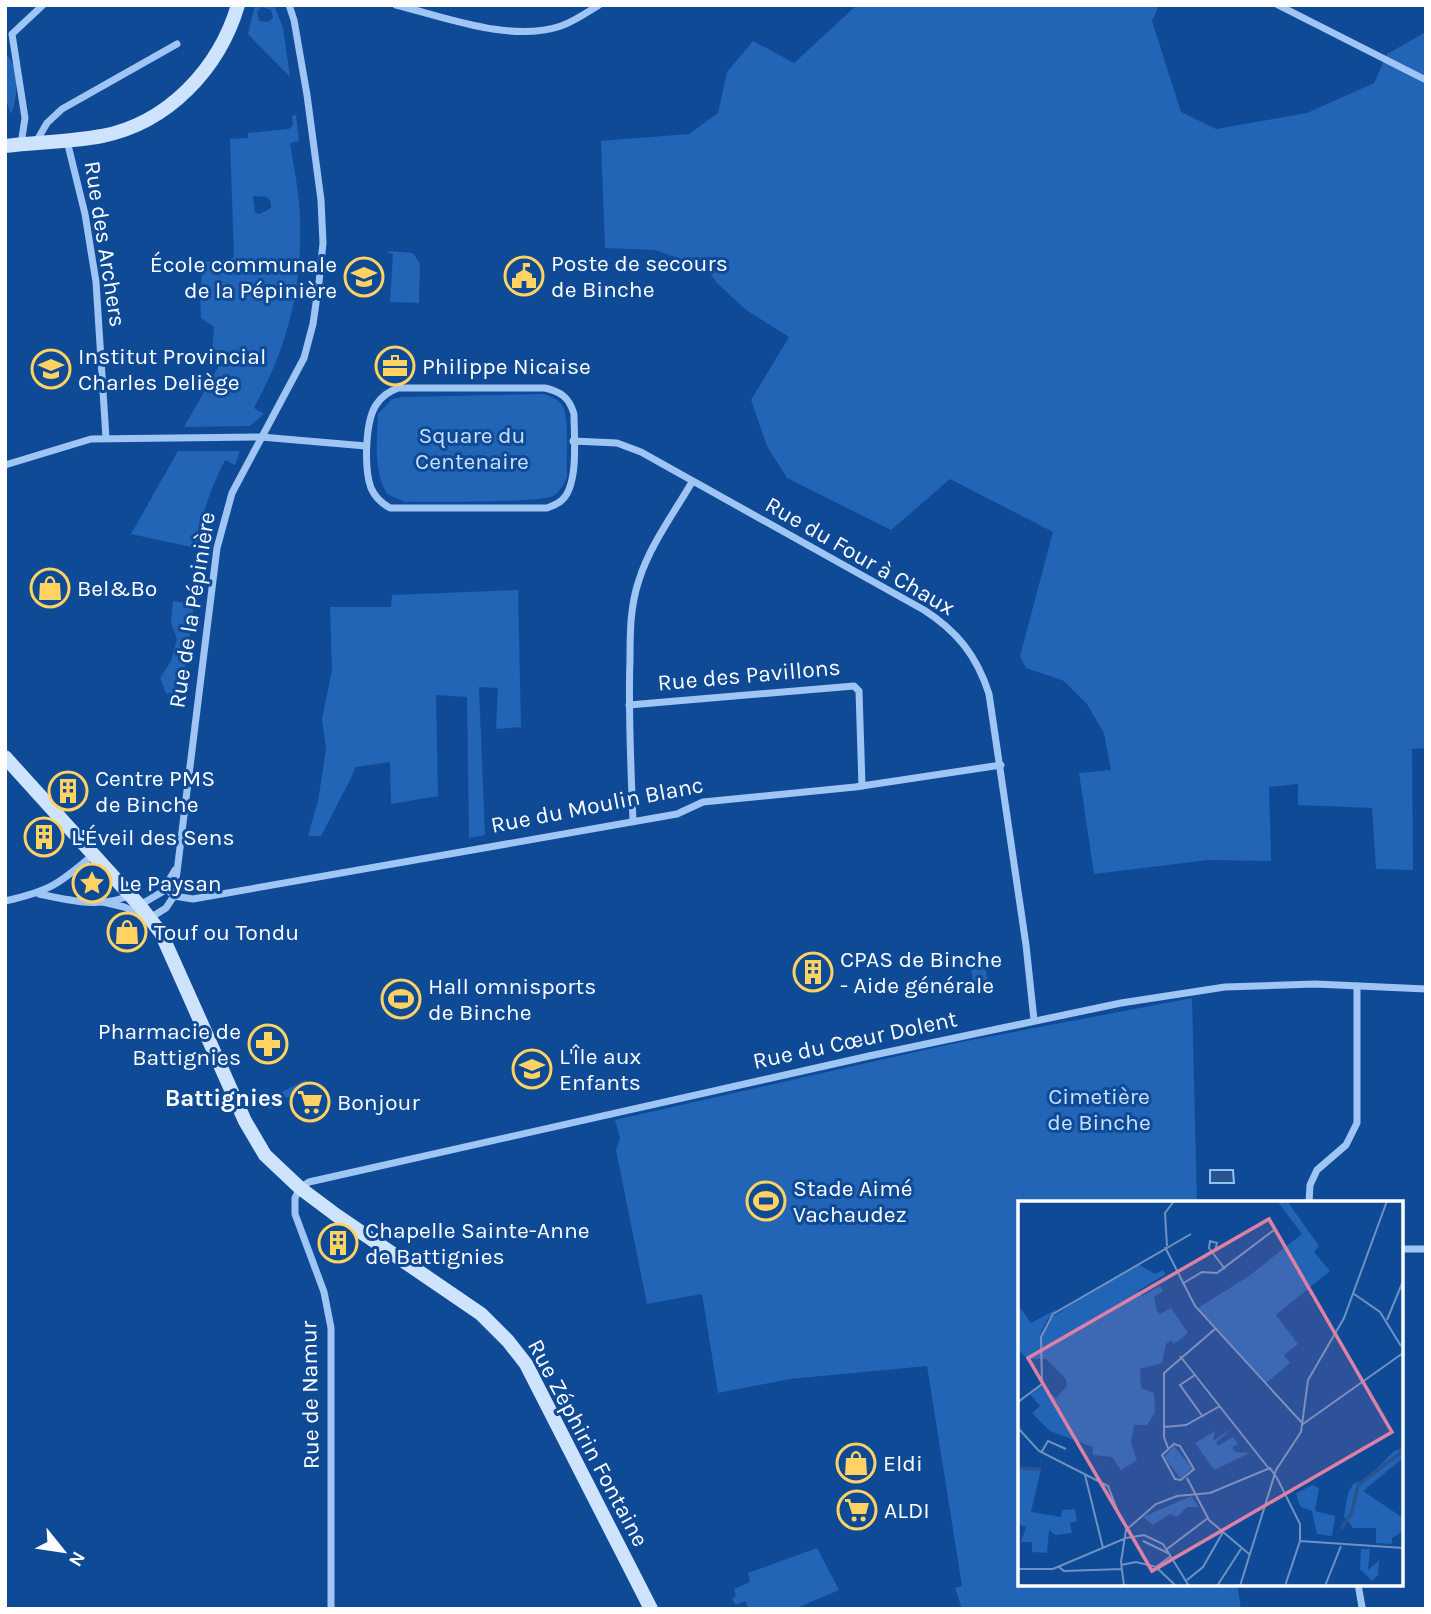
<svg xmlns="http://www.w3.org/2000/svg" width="1431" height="1614" font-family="Karla,sans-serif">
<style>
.green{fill:#2264b6;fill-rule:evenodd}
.water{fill:#29558d;stroke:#90c0f8;stroke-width:2}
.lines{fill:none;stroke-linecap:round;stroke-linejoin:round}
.minor{stroke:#9ec5f4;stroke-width:7}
.secondary{stroke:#cee3fd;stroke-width:14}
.labels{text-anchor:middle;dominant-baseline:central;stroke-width:6;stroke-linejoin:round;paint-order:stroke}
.street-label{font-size:23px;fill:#fff;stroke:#0f4a97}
.poi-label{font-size:23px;fill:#fff;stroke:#0f4a97;text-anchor:start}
.park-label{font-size:23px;fill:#c7e0fe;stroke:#0f4a97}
.neighbourhood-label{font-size:24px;font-weight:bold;fill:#fff;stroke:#0f4a97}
.inset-river{fill:none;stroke:#29558d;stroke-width:3.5}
.inset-road{fill:none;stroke:#6f92c1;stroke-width:2}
.view{fill:#dd80a5;fill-opacity:0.15;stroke:#dd80a5;stroke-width:3.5}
.inset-edge{fill:none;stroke:#fff;stroke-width:3.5}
</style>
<rect width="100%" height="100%" fill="#0f4a97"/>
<g class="green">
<path d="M255 5H274L283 28 290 77 248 34ZM262 7 271 10 273 17 269 22 259 21 257 11Z"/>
<polygon points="857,5 1159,5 1152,21 1181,112 1216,129 1307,113 1374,83 1387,54 1426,32 1426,748 1412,749 1413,870 1376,869 1372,808 1298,805 1298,784 1269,787 1271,861 1208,860 1094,874 1079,773 1111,770 1104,733 1087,704 1064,681 1026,668 1020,656 1053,532 950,479 891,530 787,478 767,446 751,400 789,337 746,310 717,283 706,268 655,250 605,248 601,141 689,134 718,113 727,72 753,41 794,63"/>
<path d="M5 54C20 65 18 99 11 114L5 98Z"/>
<path d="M296 115 299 141 290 143C294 169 300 196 300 223 302 292 287 347 254 408L264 414 250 426 184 427 220 364 212 354 214 327 201 318 200 288 205 261 215 262 234 257 230 139 248 138V133L289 129 293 125 292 116ZM253 196 267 197 271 202V208L260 214 255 213Z"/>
<polygon points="388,251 413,253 420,264 419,303 390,302 393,254 388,253"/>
<path d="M543 394C551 396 561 400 564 409 569 424 566 460 567 477 564 484 561 490 555 495 542 504 428 501 405 502L387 494C373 470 377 441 378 414L392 399 402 397Z"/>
<path d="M178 451H240L235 465 225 460C210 489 201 516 196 548L131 534Z"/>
<polygon points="518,590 521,727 496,729 498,688 479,687 485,835 469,838 467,697 436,695 438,796 391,804 390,762 355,767 352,776 321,836 308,836 318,801 326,749 322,719 332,670 330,607 391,607 392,595"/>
<polygon points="173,601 194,604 182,694 166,693 160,678 171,661 177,639 171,623"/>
<polygon points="983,954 988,982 974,985 969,957"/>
<polygon points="1192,998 1197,1203 1020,1203 1020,1584 1237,1584 1241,1609 962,1609 955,1588 962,1586 927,1366 790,1379 718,1393 702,1294 647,1304 616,1150 620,1138 615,1120 951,1044"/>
<polygon points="306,1080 309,1086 287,1098 282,1094 269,1101 272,1108 269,1109 267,1106 264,1106 262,1102"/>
<polygon points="817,1548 839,1590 794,1609 749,1609 745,1601 736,1605 732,1599 736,1596 734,1589 750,1582 748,1573"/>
</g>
<polygon class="water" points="1210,1170 1233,1170 1234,1183 1210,1183"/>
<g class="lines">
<g class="minor">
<path d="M396 5C445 17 511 43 561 26 575 21 586 13 599 5"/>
<polyline points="1278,5 1426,80"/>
<polyline points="67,141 85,214 96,282 106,438"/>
<polyline points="36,142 47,123 62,109 177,44"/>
<polyline points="21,144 25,118 12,34 43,5"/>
<path d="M398 388H545C561 392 569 397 574 414 574 436 579 485 562 500 558 504 552 506 547 508H390C381 503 375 497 371 488 364 469 365 422 376 405 382 396 388 392 398 388Z"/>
<path d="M573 441 617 443 641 452 924 610C957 631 977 656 989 694L1026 945 1034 1020"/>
<polyline points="5,465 91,439 261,437 366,446"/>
<polyline points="629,705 854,686 859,691 862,786"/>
<path d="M633 821C631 767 628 714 630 660 630 634 630 606 639 580 650 545 674 513 692 482"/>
<polyline points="165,887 174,896 193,899 677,814 703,802 855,787 1001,765"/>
<path d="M39 894C67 900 103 909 130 895"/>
<path d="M5 901C50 891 59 884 93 855"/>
<polyline points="103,902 124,907 150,918 166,908 174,896 217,548 232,493 304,358 313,324 319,282 323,243 321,200 307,95 294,20 289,5"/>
<polyline points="140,905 162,892 175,870"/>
<polyline points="1309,1203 1310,1185 1317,1170 1346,1145 1357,1123 1357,986"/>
<polyline points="1401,1249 1426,1249"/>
<polyline points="1358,1584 1362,1607"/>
<polyline points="331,1609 331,1328 324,1292 295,1214 295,1198 300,1188 309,1182 869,1056 1121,1003 1225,987 1315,984 1426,989"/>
</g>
<g class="secondary">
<path d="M5 146C37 142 70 142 102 136 168 123 219 69 238 5"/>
<polyline points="5,757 140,906 161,933 245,1121 265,1155 300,1188 336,1215 481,1314 508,1341 526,1364 651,1609"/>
</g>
</g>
<defs>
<symbol id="civic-ring" viewBox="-11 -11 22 22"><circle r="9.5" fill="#0f4a97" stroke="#ffd262" stroke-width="1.5"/><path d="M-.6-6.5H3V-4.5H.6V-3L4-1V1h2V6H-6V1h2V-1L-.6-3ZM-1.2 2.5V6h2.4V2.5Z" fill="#ffd262"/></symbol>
<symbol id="school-ring" viewBox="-11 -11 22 22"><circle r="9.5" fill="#0f4a97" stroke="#ffd262" stroke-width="1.5"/><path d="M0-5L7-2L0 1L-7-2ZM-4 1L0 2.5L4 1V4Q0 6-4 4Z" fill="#ffd262"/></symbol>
<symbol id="office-ring" viewBox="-11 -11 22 22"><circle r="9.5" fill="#0f4a97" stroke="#ffd262" stroke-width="1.5"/><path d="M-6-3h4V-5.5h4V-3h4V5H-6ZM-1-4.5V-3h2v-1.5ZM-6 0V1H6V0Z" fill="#ffd262"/></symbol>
<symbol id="university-ring" viewBox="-11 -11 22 22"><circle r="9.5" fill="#0f4a97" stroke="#ffd262" stroke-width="1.5"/><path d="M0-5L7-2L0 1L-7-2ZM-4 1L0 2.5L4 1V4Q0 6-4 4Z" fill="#ffd262"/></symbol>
<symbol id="shop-ring" viewBox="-11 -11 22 22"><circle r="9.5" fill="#0f4a97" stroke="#ffd262" stroke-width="1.5"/><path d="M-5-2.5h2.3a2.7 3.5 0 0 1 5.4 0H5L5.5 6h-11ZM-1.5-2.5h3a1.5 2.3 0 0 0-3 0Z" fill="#ffd262"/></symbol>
<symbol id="building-ring" viewBox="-11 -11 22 22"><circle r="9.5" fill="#0f4a97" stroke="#ffd262" stroke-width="1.5"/><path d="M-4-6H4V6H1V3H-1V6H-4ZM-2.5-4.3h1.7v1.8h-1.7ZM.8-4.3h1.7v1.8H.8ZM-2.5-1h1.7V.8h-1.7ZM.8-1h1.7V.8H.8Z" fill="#ffd262"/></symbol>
<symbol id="sight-ring" viewBox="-11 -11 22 22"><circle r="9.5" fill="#0f4a97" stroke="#ffd262" stroke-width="1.5"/><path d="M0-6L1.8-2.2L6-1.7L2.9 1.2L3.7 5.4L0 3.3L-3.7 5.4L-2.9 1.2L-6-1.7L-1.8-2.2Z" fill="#ffd262"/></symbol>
<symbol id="stadium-ring" viewBox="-11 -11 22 22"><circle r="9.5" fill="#0f4a97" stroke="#ffd262" stroke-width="1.5"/><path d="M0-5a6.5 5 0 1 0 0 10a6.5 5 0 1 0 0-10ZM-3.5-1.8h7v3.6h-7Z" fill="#ffd262"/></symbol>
<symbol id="pharmacy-ring" viewBox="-11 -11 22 22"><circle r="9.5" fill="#0f4a97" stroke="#ffd262" stroke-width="1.5"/><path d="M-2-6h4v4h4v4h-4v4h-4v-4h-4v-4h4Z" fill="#ffd262"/></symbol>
<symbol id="supermarket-ring" viewBox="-11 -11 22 22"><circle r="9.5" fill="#0f4a97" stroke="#ffd262" stroke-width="1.5"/><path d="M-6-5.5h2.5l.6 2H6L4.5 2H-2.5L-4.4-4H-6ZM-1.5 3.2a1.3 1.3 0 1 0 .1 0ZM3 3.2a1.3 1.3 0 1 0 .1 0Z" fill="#ffd262"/></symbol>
</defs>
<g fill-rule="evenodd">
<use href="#civic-ring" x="502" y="254" width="44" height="44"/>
<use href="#school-ring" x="342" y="255" width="44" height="44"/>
<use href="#office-ring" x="373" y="344" width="44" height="44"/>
<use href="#university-ring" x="29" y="347" width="44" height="44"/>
<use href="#shop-ring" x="28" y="566" width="44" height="44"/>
<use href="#building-ring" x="46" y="769" width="44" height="44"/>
<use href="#building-ring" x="22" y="815" width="44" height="44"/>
<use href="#sight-ring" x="70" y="861" width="44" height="44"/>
<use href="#shop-ring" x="105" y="910" width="44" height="44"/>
<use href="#building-ring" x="791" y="950" width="44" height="44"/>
<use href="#stadium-ring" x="379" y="977" width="44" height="44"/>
<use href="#pharmacy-ring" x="246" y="1022" width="44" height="44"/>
<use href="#school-ring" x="510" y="1047" width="44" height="44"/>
<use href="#supermarket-ring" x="288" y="1080" width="44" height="44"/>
<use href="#stadium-ring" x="744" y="1179" width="44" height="44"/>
<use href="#building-ring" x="316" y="1221" width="44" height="44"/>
<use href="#shop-ring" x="834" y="1441" width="44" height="44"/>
<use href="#supermarket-ring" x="835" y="1488" width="44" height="44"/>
</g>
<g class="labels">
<g class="street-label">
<text transform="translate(105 244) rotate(81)">Rue des Archers</text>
<text transform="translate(860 556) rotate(30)">Rue du Four à Chaux</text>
<text transform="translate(192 610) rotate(-81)">Rue de la Pépinière</text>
<text transform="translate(749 675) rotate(-5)">Rue des Pavillons</text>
<text transform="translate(597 805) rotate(-11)">Rue du Moulin Blanc</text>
<text transform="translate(855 1040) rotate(-12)">Rue du Cœur Dolent</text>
<text transform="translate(310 1395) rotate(-91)">Rue de Namur</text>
<text transform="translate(588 1443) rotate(62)">Rue Zéphirin Fontaine</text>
</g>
<g class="poi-label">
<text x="551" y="263">Poste de secours<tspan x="551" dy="26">de Binche</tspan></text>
<text x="337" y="264" text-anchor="end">École communale<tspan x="337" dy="26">de la Pépinière</tspan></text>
<text x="78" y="356">Institut Provincial<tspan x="78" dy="26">Charles Deliège</tspan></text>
<text x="422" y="366">Philippe Nicaise</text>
<text x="77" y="588">Bel&amp;Bo</text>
<text x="95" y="778">Centre PMS<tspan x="95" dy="26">de Binche</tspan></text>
<text x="71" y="837">L'Éveil des Sens</text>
<text x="119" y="883">Le Paysan</text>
<text x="154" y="932">Touf ou Tondu</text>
<text x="840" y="959">CPAS de Binche<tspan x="840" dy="26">- Aide générale</tspan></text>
<text x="428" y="986">Hall omnisports<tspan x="428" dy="26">de Binche</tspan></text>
<text x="241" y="1031" text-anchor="end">Pharmacie de<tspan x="241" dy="26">Battignies</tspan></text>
<text x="559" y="1056">L'Île aux<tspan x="559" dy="26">Enfants</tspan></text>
<text x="337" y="1102">Bonjour</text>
<text x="793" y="1188">Stade Aimé<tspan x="793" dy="26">Vachaudez</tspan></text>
<text x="365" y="1230">Chapelle Sainte-Anne<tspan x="365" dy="26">de Battignies</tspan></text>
<text x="883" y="1463">Eldi</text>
<text x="884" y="1510">ALDI</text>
</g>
<g class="park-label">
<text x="472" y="435">Square du<tspan x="472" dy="26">Centenaire</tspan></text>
<text x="1099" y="1096">Cimetière<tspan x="1099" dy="26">de Binche</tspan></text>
</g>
<g class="neighbourhood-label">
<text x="224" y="1098">Battignies</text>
</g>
</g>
<g transform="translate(1018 1201)">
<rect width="385" height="385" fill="#0f4a97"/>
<path d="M269 0 301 45 296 51 312 70 258 114 280 143 266 154 272 162 248 182 180 107 231 75 284 33 260 1ZM120 63 137 73 145 69 148 73 120 90 124 95 142 85 145 90 136 96 139 110 142 113 153 107 170 132 156 143 153 139 148 143 144 162 122 168 123 187 136 192 137 212 129 224H116L113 242 119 259 103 269 94 256 75 254V246L32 230 14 212 22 205 12 193 23 185 38 197 49 185 48 178 28 158H10L0 149V104L13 122 39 108 29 119 21 136 35 115ZM216 226 198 241 200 245 215 236 220 243 214 247 217 251 232 252 196 269 177 242 197 230 195 240ZM156 245 174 267 163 278 146 256ZM385 247V257L345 290 385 317V330L374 337V343L358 342V327H335L326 316 330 292 336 282 348 279 376 250ZM0 266 23 268 13 311 43 316 44 309 57 308 59 320 52 322 54 332 37 334 31 329 29 352 14 351V341H3L8 326 0 323ZM295 284 301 287 297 310 317 315 314 335 299 333 294 310 283 306 280 300 278 292ZM173 295 181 306H169L159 316 152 313 135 324 125 316ZM343 348H352L350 369 361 359 360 374 354 380 342 368Z" fill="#2264b6"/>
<path class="inset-river" d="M0 267 23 268M323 328 334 311 340 284 385 250"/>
<path class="inset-road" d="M149 45 147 12 156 0M147 46 177 105 285 223 385 152M197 50 199 42 192 40 191 47 207 68M164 83 184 71 199 72 256 29M336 93 362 111 383 145M369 119 385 80M162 155 252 269M177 174 162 184 185 216M0 201 24 183 23 136 35 113 173 33M146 226 168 224 202 205M0 227 21 250 90 285 103 319M156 243 162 245 176 268 163 279 157 278 144 254ZM150 247 146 236V172L197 128M23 252 30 240 48 248M67 274 85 347M169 277 191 319 231 353M259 277 282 323V340L267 385M125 340 152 353M282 340 385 347M149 348 190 317M103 364 118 361 138 366 153 355M41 366 46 370 104 368M138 366 158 385M0 368H35L108 337 126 334 145 343 171 385M169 379 185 366 205 331M106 385 103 361 108 329 138 303 159 295 192 292 252 267 259 277M199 385 223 348M222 385 258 269 283 231 290 179 326 117 369 0M307 385 323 345"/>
<path class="view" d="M251 18 374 231 134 370 10 157Z"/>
<rect width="385" height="385" class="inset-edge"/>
</g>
<rect width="1431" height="1614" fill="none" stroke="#ffffff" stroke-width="14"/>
<g transform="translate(63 1551) rotate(120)" stroke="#0f4a97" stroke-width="5" paint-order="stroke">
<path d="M0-5L12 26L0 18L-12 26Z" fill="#ffffff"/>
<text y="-10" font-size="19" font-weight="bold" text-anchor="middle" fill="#ffffff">N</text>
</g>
</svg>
